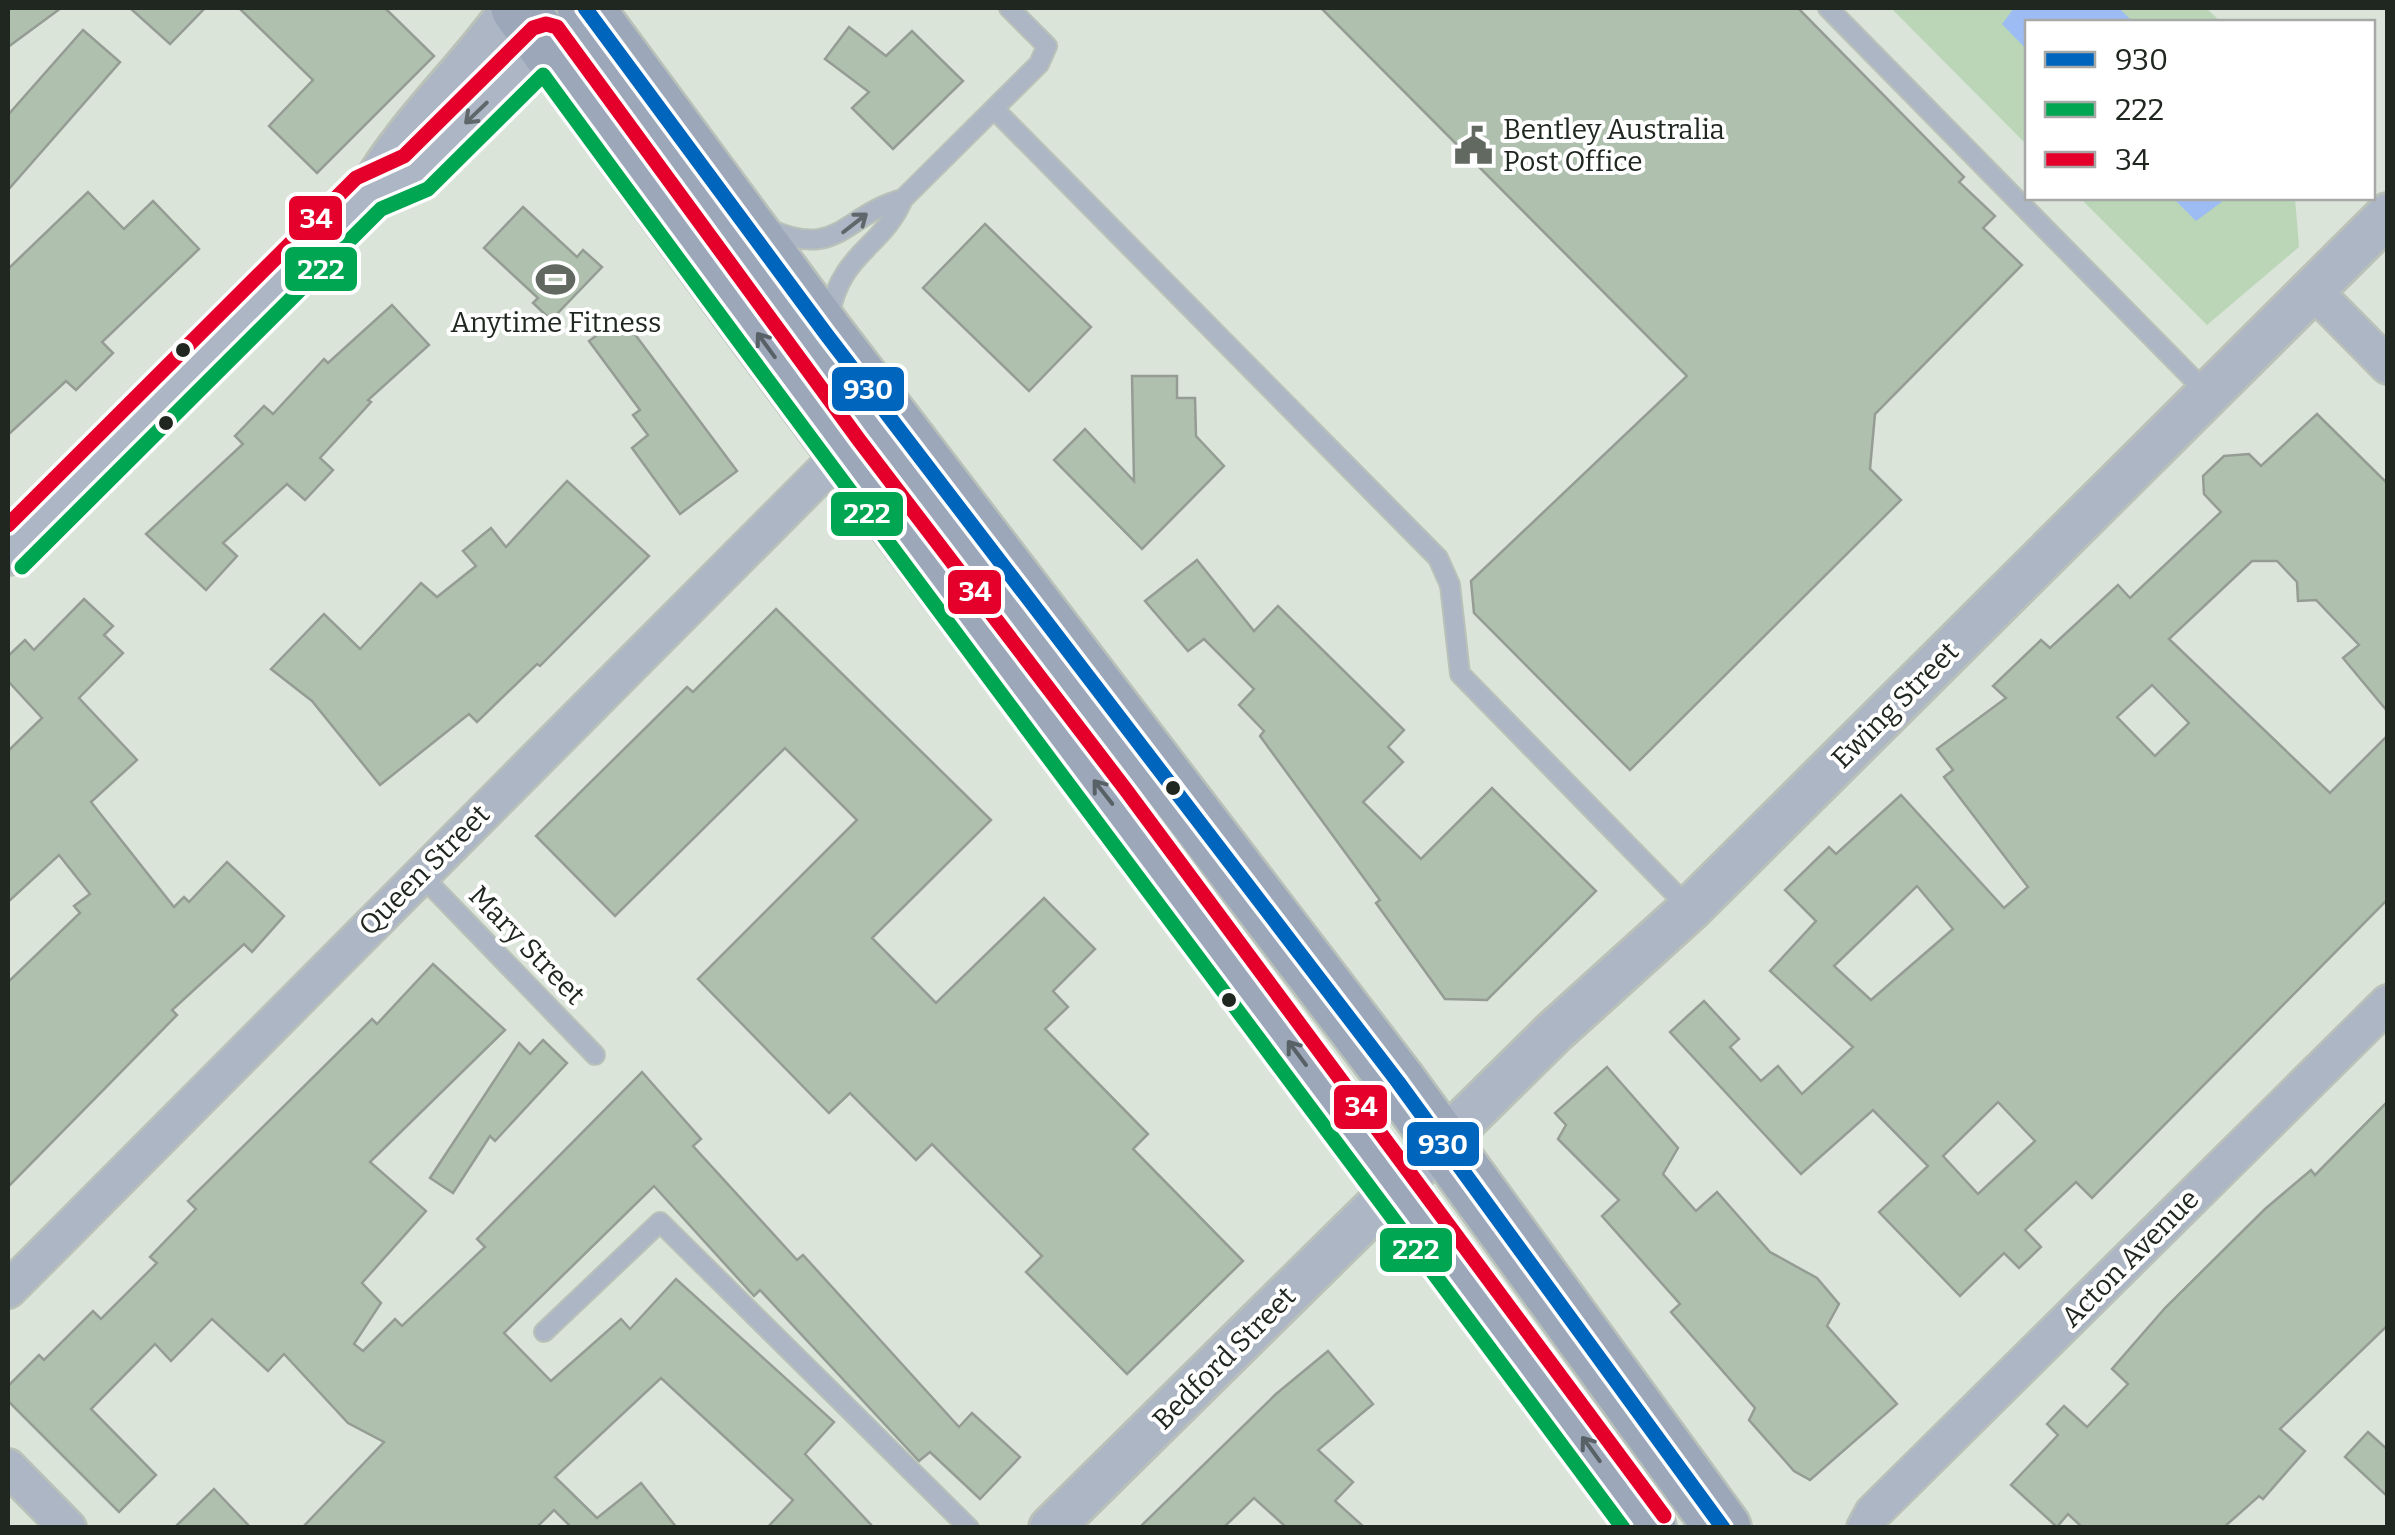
<svg xmlns="http://www.w3.org/2000/svg" width="2395" height="1535" font-family="Bitter,serif">
<style>
.green{fill:#bad6b7}
.water{fill:#9cbcf3}
.building{fill:#afc1ae;stroke:#959c94;stroke-width:2.5;fill-rule:evenodd}
.lines{fill:none;stroke-linecap:round;stroke-linejoin:round}
.service-casing{stroke:#b9c1b9;stroke-width:22}
.minor-casing{stroke:#b9c1b9;stroke-width:40}
.tertiary-casing{stroke:#b9c1b9;stroke-width:48}
.trunk-casing{stroke:#b9c1b9;stroke-width:60}
.service{stroke:#adb6c5;stroke-width:18}
.minor{stroke:#adb6c5;stroke-width:35}
.tertiary{stroke:#adb6c5;stroke-width:42}
.trunk{stroke:#9ca8ba;stroke-width:55}
.bus-1-casing{stroke:#fff;stroke-width:22}
.bus-2-casing{stroke:#fff;stroke-width:22}
.bus-3-casing{stroke:#fff;stroke-width:22}
.bus-1{stroke:#0065bd;stroke-width:15}
.bus-2{stroke:#00a651;stroke-width:15}
.bus-3{stroke:#e4002b;stroke-width:15}
.oneway{stroke:#5f676a}
.oneway2{stroke:#586165}
.bus-dot{fill:#202720;stroke:#fff;stroke-width:4}
.labels{text-anchor:middle;dominant-baseline:central;stroke-width:8;stroke-linejoin:round;paint-order:stroke}
.poi-label{font-size:28px;fill:#202720;stroke:#fff;text-anchor:start}
.street-label{font-size:28px;fill:#202720;stroke:#fff}
.line-badge{stroke:#fff;stroke-width:4}
.badge-label{font-size:28px;text-anchor:middle;font-weight:bold;fill:#fff}
</style>
<rect width="100%" height="100%" fill="#dae4d9"/>
<g class="green">
<polygon points="1891,8 2206,8 2221,22 2028,22 2027,145"/>
<polygon points="2080,198 2295,198 2299,247 2207,325"/>
</g>
<g class="water">
<polygon points="2014,8 2119,8 2133,22 2028,22 2027,50 2002,24"/>
<polygon points="2173,198 2227,198 2196,221"/>
</g>
<g class="building">
<polygon points="8,8 61,8 8,47"/>
<polygon points="130,8 205,8 170,44"/>
<polygon points="239,8 385,8 434,56 317,173 269,126 313,80"/>
<polygon points="1321,8 1798,8 1964,177 1959,182 1995,216 1983,228 2022,265 1875,414 1870,469 1901,500 1630,770 1474,613 1471,581 1687,376"/>
<polygon points="849,27 886,56 912,31 963,81 893,149 852,108 869,92 825,59"/>
<polygon points="83,30 120,62 8,190 8,115"/>
<polygon points="88,192 124,229 153,201 199,249 102,342 113,353 76,390 66,381 8,435 8,269"/>
<polygon points="523,207 577,257 583,250 602,267 551,320 533,303 538,298 484,248"/>
<polygon points="985,224 1091,327 1029,391 923,288"/>
<polygon points="392,305 429,345 368,400 371,402 320,458 333,470 305,500 287,484 223,543 237,556 206,590 146,534 243,444 235,436 264,406 273,414 324,359 328,363"/>
<polygon points="622,317 737,471 680,514 632,448 648,435 633,415 640,410 589,341"/>
<polygon points="1132,376 1177,376 1177,398 1195,398 1196,436 1224,466 1142,549 1054,460 1085,429 1134,481"/>
<path d="M2317 414 2388 484V712L2343 658 2359 645 2316 600 2298 601 2297 582 2277 561H2252L2169 639 2330 793 2388 735V899L2092 1198 2076 1182 2025 1230 2041 1247 2019 1268 2004 1253 1960 1296 1879 1212 1928 1166 1873 1110 1801 1174 1670 1032 1704 1001 1739 1039 1730 1047 1761 1081 1778 1066 1802 1094 1853 1047 1770 971 1816 921 1785 890 1829 847 1836 854 1901 795 2004 908 2028 887 1944 777 1953 770 1937 749 2006 698 1993 686 2041 640 2050 648 2118 585 2130 598 2221 512 2204 494 2203 476 2224 456 2249 454 2261 466ZM2152 685 2189 723 2155 756 2117 717ZM1917 886 1953 929 1871 1000 1834 966ZM1998 1102 2035 1141 1978 1194 1943 1156Z"/>
<polygon points="567,481 649,556 540,666 537,664 477,722 469,714 380,785 312,701 271,669 324,614 360,649 421,583 437,597 476,566 463,551 491,528 506,547"/>
<polygon points="1197,560 1254,631 1278,606 1404,730 1388,747 1403,762 1363,802 1421,859 1492,788 1596,891 1487,1000 1445,999 1376,903 1380,900 1260,736 1264,731 1239,705 1254,689 1204,639 1188,651 1145,601"/>
<polygon points="84,599 113,626 104,635 123,653 79,698 137,760 91,802 174,907 184,897 189,902 227,862 284,916 252,952 244,944 172,1010 177,1015 8,1187 8,982 80,913 74,906 90,894 59,855 8,902 8,751 42,718 8,681 8,656 25,640 34,650"/>
<polygon points="776,609 991,820 872,938 936,1003 1044,898 1095,949 1053,991 1068,1007 1045,1029 1148,1134 1133,1149 1243,1261 1127,1374 1026,1272 1042,1256 932,1144 916,1160 850,1093 829,1113 698,979 857,820 785,748 615,916 536,836 687,687 693,692"/>
<polygon points="433,964 505,1030 370,1162 426,1211 362,1283 381,1303 354,1344 363,1351 395,1319 402,1326 485,1247 477,1239 642,1072 701,1139 693,1146 797,1260 803,1255 959,1427 972,1413 1020,1457 980,1499 930,1452 919,1461 760,1290 754,1296 654,1186 504,1333 551,1381 621,1319 630,1329 676,1279 834,1422 805,1454 874,1528 767,1528 793,1500 661,1378 555,1477 597,1518 641,1483 677,1528 572,1528 554,1510 536,1528 302,1528 384,1442 348,1423 284,1354 268,1371 212,1319 171,1361 155,1344 91,1409 156,1475 119,1512 8,1401 8,1386 39,1355 44,1360 93,1311 101,1319 157,1263 150,1257 196,1209 188,1201 372,1019 377,1024"/>
<polygon points="543,1040 567,1063 495,1141 490,1136 453,1193 430,1178 519,1043 530,1054"/>
<polygon points="1607,1067 1678,1148 1663,1174 1696,1211 1717,1192 1770,1252 1817,1278 1839,1304 1827,1326 1897,1404 1810,1480 1794,1471 1749,1420 1755,1408 1671,1312 1680,1304 1602,1216 1619,1200 1558,1139 1566,1125 1555,1113"/>
<polygon points="2388,1101 2388,1325 2280,1429 2305,1451 2263,1499 2259,1496 2223,1528 2083,1528 2068,1514 2057,1527 2011,1485 2058,1435 2047,1424 2064,1406 2087,1427 2128,1384 2112,1369 2165,1308 2265,1209 2311,1170 2315,1175"/>
<polygon points="1328,1351 1373,1404 1318,1450 1353,1482 1335,1501 1365,1528 1287,1528 1254,1498 1223,1528 1139,1528 1276,1394"/>
<polygon points="2368,1432 2388,1450 2388,1497 2345,1457"/>
<polygon points="214,1489 251,1528 174,1528"/>
</g>
<g class="lines">
<defs>
<g id="service">
<polyline points="1828,8 2208,394"/>
<polyline points="996,111 1438,558 1450,585 1460,674 1690,909"/>
<path d="M767 228C839 261 843 215 903 199"/>
<path d="M829 317C841 251 882 249 903 199L1039 64 1047 46 1009 8"/>
<polyline points="420,874 595,1055"/>
<polyline points="544,1332 660,1222 969,1528"/>
</g>
<g id="minor">
<polyline points="2312,289 2388,366"/>
<polyline points="8,1290 843,452"/>
<polyline points="8,1467 68,1528"/>
<polyline points="1865,1528 1873,1513 2388,1003"/>
</g>
<g id="tertiary">
<polyline points="371,191 415,173 546,44"/>
<path d="M8 553 370 192C409 124 469 71 513 8"/>
<polyline points="1051,1528 1554,1032 1690,909 2388,215"/>
</g>
<g id="trunk">
<path d="M519 8C886 521 1276 1018 1648 1528"/>
<polyline points="585,8 826,334 1398,1082 1723,1528"/>
</g>
</defs>
<use href="#service" class="service-casing"/>
<use href="#minor" class="minor-casing"/>
<use href="#tertiary" class="tertiary-casing"/>
<use href="#trunk" class="trunk-casing"/>
<use href="#service" class="service"/>
<use href="#minor" class="minor"/>
<use href="#tertiary" class="tertiary"/>
<use href="#trunk" class="trunk"/>
<defs>
<polyline id="bus-1" points="585,8 826,334 1398,1082 1723,1528"/>
<path id="bus-2" d="M22 567 381 209 428 189 543 75C899 562 1264 1043 1623 1528"/>
<polyline id="bus-3" points="8,525 356,178 404,156 533,28 546,24 557,27 859,440 1126,790 1664,1516"/>
</defs>
<use href="#bus-1" class="bus-1-casing"/>
<use href="#bus-2" class="bus-2-casing"/>
<use href="#bus-3" class="bus-3-casing"/>
<use href="#bus-1" class="bus-1"/>
<use href="#bus-2" class="bus-2"/>
<use href="#bus-3" class="bus-3"/>
</g>
<defs><path id="oneway-shaft" d="M-6 0H5M1.5-3L5.5 0L1.5 3" fill="none" stroke-width="1.6" stroke-linecap="round" stroke-linejoin="round" transform="scale(2.5)"/></defs>
<g class="oneway">
<use href="#oneway-shaft" transform="translate(476 113) rotate(136)"/>
<use href="#oneway-shaft" transform="translate(855 223) rotate(-38)"/>
</g>
<g class="oneway2">
<use href="#oneway-shaft" transform="translate(766 345) rotate(-126)"/>
<use href="#oneway-shaft" transform="translate(1103 792) rotate(-128)"/>
<use href="#oneway-shaft" transform="translate(1297 1053) rotate(-127)"/>
<use href="#oneway-shaft" transform="translate(1591 1449) rotate(-126)"/>
</g>
<defs>
<symbol id="civic-bare" viewBox="-9 -9 18 18"><path d="M-.6-6.5H3V-4.5H.6V-3L4-1V1h2V6H-6V1h2V-1L-.6-3ZM-1.2 2.5V6h2.4V2.5Z" fill="#616961" stroke="#fff" stroke-width="2.5" paint-order="stroke"/></symbol>
<symbol id="stadium-bare" viewBox="-9 -9 18 18"><path d="M0-5a6.5 5 0 1 0 0 10a6.5 5 0 1 0 0-10ZM-3.5-1.8h7v3.6h-7Z" fill="#616961" stroke="#fff" stroke-width="2.5" paint-order="stroke"/></symbol>
</defs>
<g fill-rule="evenodd">
<use href="#civic-bare" x="1446" y="118" width="55" height="55"/>
<use href="#stadium-bare" x="528" y="252" width="55" height="55"/>
</g>
<g class="bus-dot">
<circle cx="183" cy="350" r="9"/>
<circle cx="166" cy="423" r="9"/>
<circle cx="1173" cy="788" r="9"/>
<circle cx="1229" cy="1000" r="9"/>
</g>
<g class="labels">
<g class="poi-label">
<text x="1503" y="129">Bentley Australia<tspan x="1503" dy="32">Post Office</tspan></text>
<text x="556" y="322" text-anchor="middle">Anytime Fitness</text>
</g>
<g class="street-label">
<text transform="translate(1895 705) rotate(-45)">Ewing Street</text>
<text transform="translate(424 870) rotate(-45)">Queen Street</text>
<text transform="translate(527 945) rotate(46)">Mary Street</text>
<text transform="translate(2130 1258) rotate(-45)">Acton Avenue</text>
<text transform="translate(1224 1358) rotate(-45)">Bedford Street</text>
</g>
</g>
<g class="line-badge">
<rect x="287" y="194" width="57" height="48" rx="10" fill="#e4002b"/>
<rect x="283" y="245" width="76" height="48" rx="10" fill="#00a651"/>
<rect x="830" y="365" width="76" height="48" rx="10" fill="#0065bd"/>
<rect x="829" y="490" width="76" height="48" rx="10" fill="#00a651"/>
<rect x="946" y="568" width="57" height="48" rx="10" fill="#e4002b"/>
<rect x="1332" y="1083" width="57" height="48" rx="10" fill="#e4002b"/>
<rect x="1405" y="1120" width="76" height="48" rx="10" fill="#0065bd"/>
<rect x="1378" y="1226" width="76" height="48" rx="10" fill="#00a651"/>
</g>
<g class="badge-label">
<text x="316" y="228">34</text>
<text x="321" y="279">222</text>
<text x="868" y="399">930</text>
<text x="867" y="523">222</text>
<text x="975" y="601">34</text>
<text x="1361" y="1116">34</text>
<text x="1443" y="1154">930</text>
<text x="1416" y="1259">222</text>
</g>
<rect width="2395" height="1535" fill="none" stroke="#202720" stroke-width="20"/>
<rect x="2025" y="20" width="350" height="180" fill="#ffffff" stroke="#a6a9a6" stroke-width="2.5"/>
<rect x="2045" y="52" width="50" height="15" fill="#0065bd" stroke="#a6a9a6" stroke-width="2.5"/>
<text x="2115" y="70" font-size="30" fill="#202720">930</text>
<rect x="2045" y="102" width="50" height="15" fill="#00a651" stroke="#a6a9a6" stroke-width="2.5"/>
<text x="2115" y="120" font-size="30" fill="#202720">222</text>
<rect x="2045" y="152" width="50" height="15" fill="#e4002b" stroke="#a6a9a6" stroke-width="2.5"/>
<text x="2115" y="170" font-size="30" fill="#202720">34</text>
</svg>
